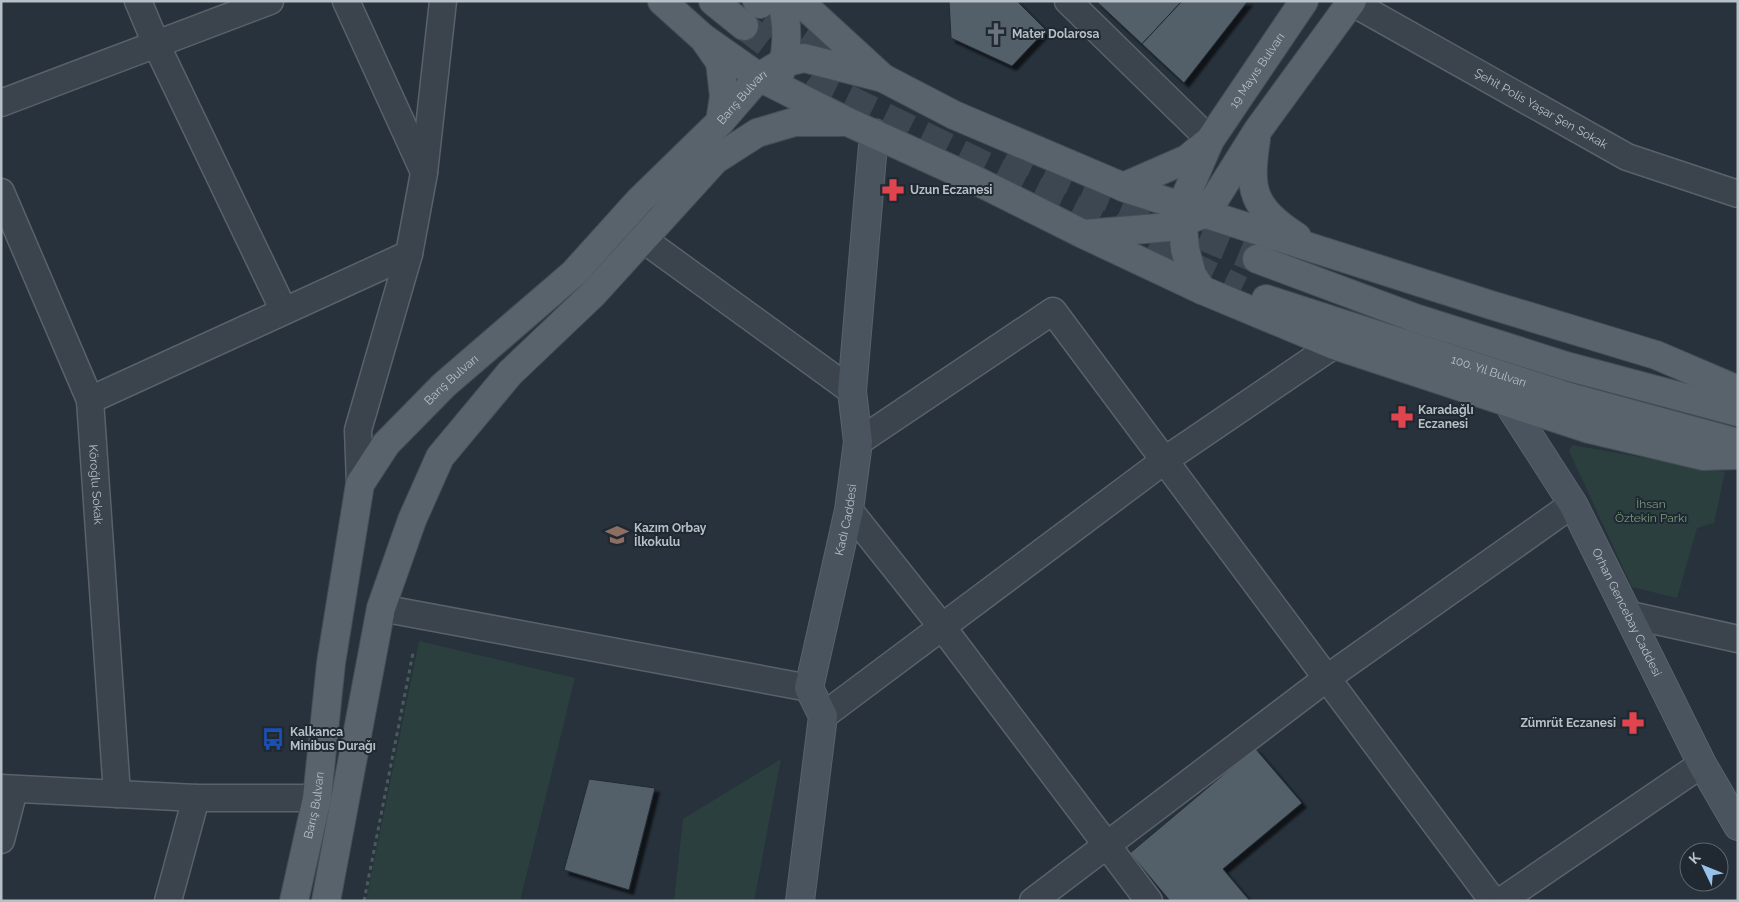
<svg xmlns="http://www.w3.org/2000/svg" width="1739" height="902" font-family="Raleway,sans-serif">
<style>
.green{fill:#2b3f3e}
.building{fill:#535f69;stroke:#222b33;filter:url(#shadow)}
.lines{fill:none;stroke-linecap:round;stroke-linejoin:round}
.primary-tunnel{stroke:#3d4751;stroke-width:28;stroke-dasharray:28 14;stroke-linecap:butt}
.street-casing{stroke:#59626a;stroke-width:29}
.secondary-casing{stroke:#59626a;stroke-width:30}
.primary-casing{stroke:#444d55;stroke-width:30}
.path{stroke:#495b5b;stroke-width:3;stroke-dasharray:4 4;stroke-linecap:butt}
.street{stroke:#3b444c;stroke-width:26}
.secondary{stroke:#4a545f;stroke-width:28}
.primary{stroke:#59636c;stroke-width:28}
.labels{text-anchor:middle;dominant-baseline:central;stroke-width:4;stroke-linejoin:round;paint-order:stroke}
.poi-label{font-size:12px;font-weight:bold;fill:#b7bfc7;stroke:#202931;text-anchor:start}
.street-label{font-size:12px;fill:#b7bfc7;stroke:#202931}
.park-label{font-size:12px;fill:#789a7d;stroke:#202931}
</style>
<defs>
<filter id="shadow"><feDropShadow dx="4.5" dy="4.5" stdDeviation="1" flood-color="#0009"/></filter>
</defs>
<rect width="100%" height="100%" fill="#28323c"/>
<g class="green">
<polygon points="1572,445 1725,472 1714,523 1697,528 1677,598 1632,587 1569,451"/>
<polygon points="419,641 575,678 520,901 366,901"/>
<polygon points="781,759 754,901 674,901 683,819"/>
</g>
<g class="building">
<polygon points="949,1 1017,1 1046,30 1012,66 951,38"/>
<polygon points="1096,1 1182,1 1142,44"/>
<polygon points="1182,1 1248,1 1184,83 1142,44"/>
<polygon points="1255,748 1302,803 1223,869 1250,901 1170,901 1130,853"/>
<polygon points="589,779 655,788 629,890 564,870"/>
</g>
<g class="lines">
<g class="primary-tunnel">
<polyline points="770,11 851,68"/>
<polyline points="744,26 824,87 1241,290"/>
<polyline points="1008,152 1081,186 1257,259"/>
</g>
<defs>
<g id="street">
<polyline points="138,1 156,44 284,311"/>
<polyline points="346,1 424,172"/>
<polyline points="1068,1 1210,140"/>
<path id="s1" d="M1351 2 1627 157 1738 194"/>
<polyline points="1,103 270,1"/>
<path id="s2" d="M1 192 90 400 117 794"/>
<polyline points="644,240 852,391"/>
<polyline points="90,400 409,254"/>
<polyline points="858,442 1053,311 1493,901"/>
<polyline points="360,484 358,430 409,254 424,173 443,1"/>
<polyline points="849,510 943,628 1149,901"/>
<polyline points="381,608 809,688"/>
<polyline points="1630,615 1738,639"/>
<polyline points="823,716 1165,460 1334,345"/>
<polyline points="1,788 196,798 317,798"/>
<polyline points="1,840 14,790"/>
<polyline points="168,901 196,798"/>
<polyline points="1033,901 1327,678 1573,504"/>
<polyline points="1501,901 1702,764"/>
</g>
<g id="secondary">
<path id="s3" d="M1508 403 1573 504 1702 764 1738 826"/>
<path id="s4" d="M800 901 823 716 809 688 849 510 858 442 852 391 874 133"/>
</g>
<g id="primary">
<polyline points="662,1 702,37 759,77 848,122 973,179 1083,234 1202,290 1334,345 1589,429 1703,456 1738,455"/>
<polyline points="713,1 744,26"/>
<polyline points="757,1 760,4"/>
<polyline points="799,1 883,78 954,115 1128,189 1491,305 1656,355 1738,390"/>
<polyline points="706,42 720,62 724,96 720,122"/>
<path d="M778 78C788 57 789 23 781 1"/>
<path d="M1256 139C1248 191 1252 207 1297 237"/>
<polyline points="1123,187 1187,159 1209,141"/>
<polyline points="1084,234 1170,227 1206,213 1258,130 1352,1"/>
<polyline points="1257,259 1415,318 1566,366 1738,412"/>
<path id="s5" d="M1202 290 1192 275 1185 249 1181 207 1210 140 1304 1"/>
<path id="s6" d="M1266 299 1569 397 1738 443"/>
<path id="s7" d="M294 901 317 798 331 663 360 484 386 444 444 385 574 273 639 201 720 122 759 77 782 63 804 58 883 78"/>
<polyline points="326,901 381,608 412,520 440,457 510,373 593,294 715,160 757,133 794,122 841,122"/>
</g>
</defs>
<use href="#street" class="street-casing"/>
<use href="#secondary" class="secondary-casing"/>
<use href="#primary" class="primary-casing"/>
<polyline class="path" points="364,901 413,653"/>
<use href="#street" class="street"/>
<use href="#secondary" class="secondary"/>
<use href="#primary" class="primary"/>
</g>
<defs>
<symbol id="church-bare" viewBox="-9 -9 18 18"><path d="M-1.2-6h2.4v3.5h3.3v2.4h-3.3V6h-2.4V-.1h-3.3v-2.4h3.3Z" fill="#6b7280" stroke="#202931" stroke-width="2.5" paint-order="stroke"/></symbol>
<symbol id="pharmacy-bare" viewBox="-9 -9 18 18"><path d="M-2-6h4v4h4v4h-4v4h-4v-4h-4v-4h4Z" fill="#e0444e" stroke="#202931" stroke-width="2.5" paint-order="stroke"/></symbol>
<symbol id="school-bare" viewBox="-9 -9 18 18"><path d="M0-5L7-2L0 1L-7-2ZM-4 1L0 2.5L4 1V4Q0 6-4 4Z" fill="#8d6e63" stroke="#202931" stroke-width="2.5" paint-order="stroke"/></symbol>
<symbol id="bus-bare" viewBox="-9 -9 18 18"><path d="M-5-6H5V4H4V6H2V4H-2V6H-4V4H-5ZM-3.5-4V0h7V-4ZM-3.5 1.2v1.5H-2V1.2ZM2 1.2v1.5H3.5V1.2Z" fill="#1a4fb4" stroke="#202931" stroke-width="2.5" paint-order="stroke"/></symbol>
</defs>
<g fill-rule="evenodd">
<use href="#church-bare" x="980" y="18" width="32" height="32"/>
<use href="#pharmacy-bare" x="877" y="174" width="32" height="32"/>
<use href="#pharmacy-bare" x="1386" y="401" width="32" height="32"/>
<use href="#school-bare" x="601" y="519" width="32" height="32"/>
<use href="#pharmacy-bare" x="1617" y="707" width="32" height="32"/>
<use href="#bus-bare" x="257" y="723" width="32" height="32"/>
</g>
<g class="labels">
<g class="poi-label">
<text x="1012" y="34">Mater Dolarosa</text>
<text x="910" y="190">Uzun Eczanesi</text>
<text x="1418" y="410">Karadağlı<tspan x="1418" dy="14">Eczanesi</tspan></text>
<text x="634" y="528">Kazım Orbay<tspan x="634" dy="14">İlkokulu</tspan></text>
<text x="1616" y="723" text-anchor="end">Zümrüt Eczanesi</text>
<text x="290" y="732">Kalkanca<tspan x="290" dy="14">Minibus Durağı</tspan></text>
</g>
<g class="street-label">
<text stroke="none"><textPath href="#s5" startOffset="244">19 Mayıs Bulvarı</textPath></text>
<text stroke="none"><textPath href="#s7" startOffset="968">Barış Bulvarı</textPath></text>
<text stroke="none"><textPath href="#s1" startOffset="218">Şehit Polis Yaşar Şen Sokak</textPath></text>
<text stroke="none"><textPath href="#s6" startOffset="234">100. Yıl Bulvarı</textPath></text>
<text stroke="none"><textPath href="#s7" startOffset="562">Barış Bulvarı</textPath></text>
<text stroke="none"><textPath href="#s2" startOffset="311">Köroğlu Sokak</textPath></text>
<text stroke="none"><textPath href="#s4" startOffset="390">Kadı Caddesi</textPath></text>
<text stroke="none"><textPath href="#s3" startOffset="241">Orhan Gencebay Caddesi</textPath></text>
<text stroke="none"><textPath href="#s7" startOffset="98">Barış Bulvarı</textPath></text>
</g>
<g class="park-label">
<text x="1651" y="504">İhsan<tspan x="1651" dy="14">Öztekin Parkı</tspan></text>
</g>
</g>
<rect width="1739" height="902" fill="none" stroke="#b7bfc7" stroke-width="5"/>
<g transform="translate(1704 867) rotate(313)"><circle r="24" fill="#202931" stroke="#5c656d"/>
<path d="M0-4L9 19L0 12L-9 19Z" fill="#98c1eb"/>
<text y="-8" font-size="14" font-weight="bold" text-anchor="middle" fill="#b7bfc7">K</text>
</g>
</svg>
